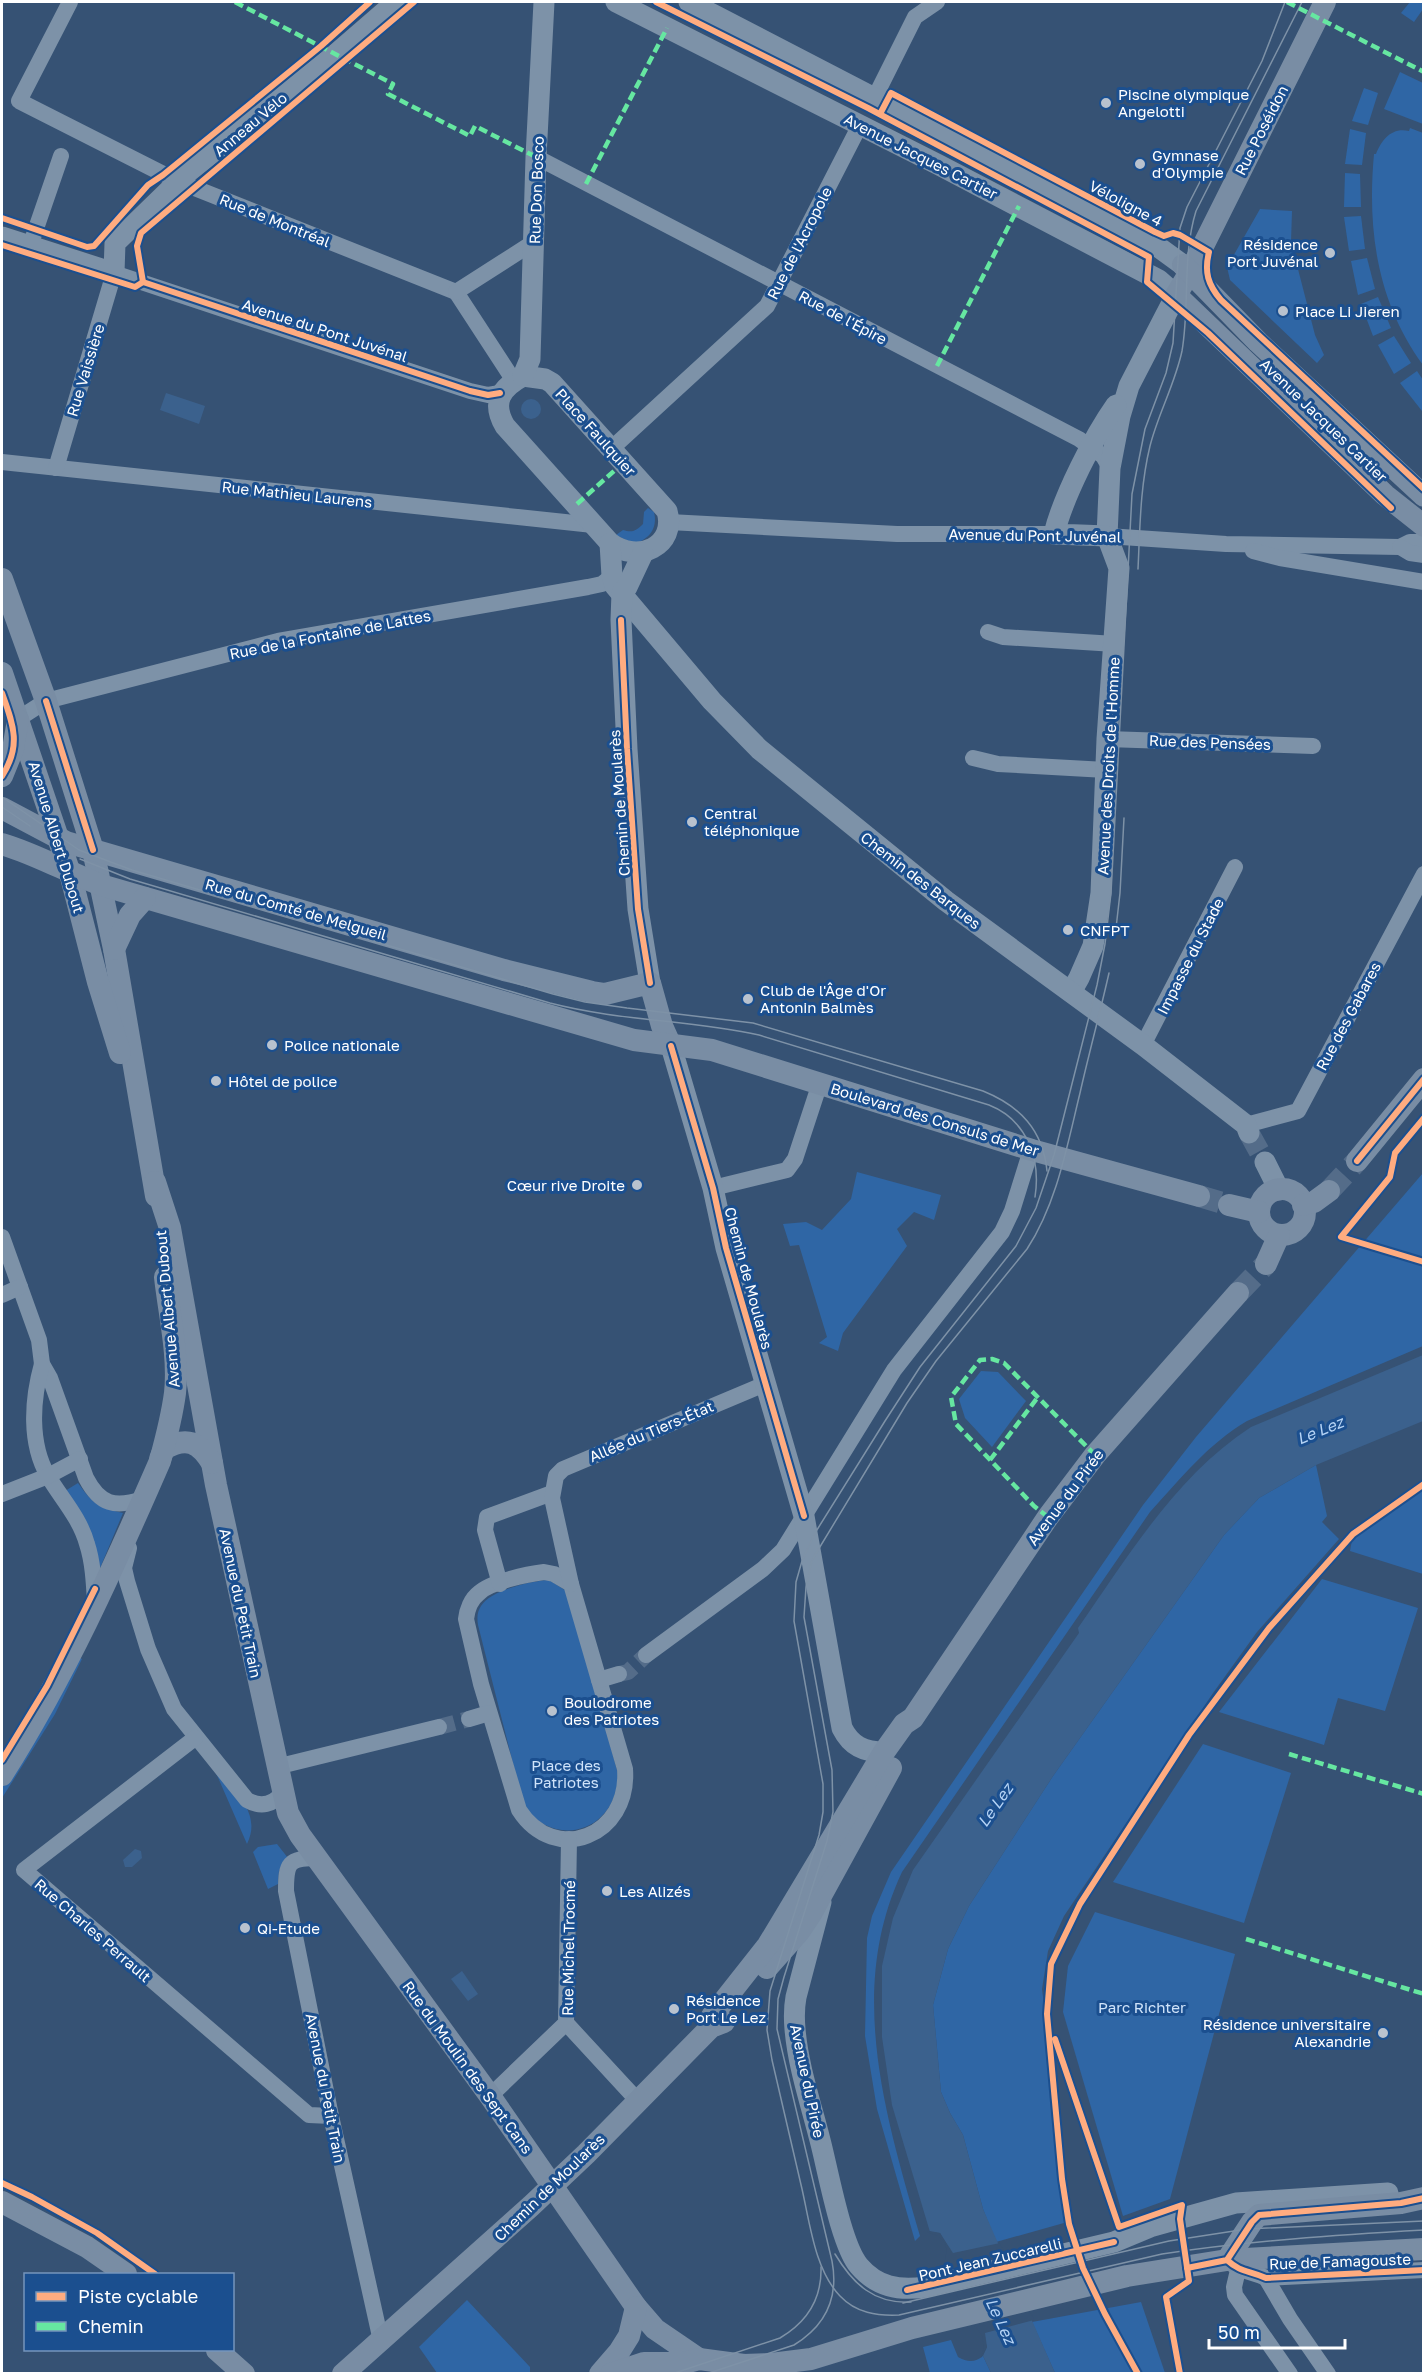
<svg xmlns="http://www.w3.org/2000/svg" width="1425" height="2375" font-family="'Golos Text',sans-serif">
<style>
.green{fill:#2f66a5}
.water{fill:#3b618d}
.pier{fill:#365274}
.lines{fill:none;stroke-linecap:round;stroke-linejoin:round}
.minor-tunnel{stroke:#546c89;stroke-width:16;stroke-dasharray:16 8;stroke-linecap:butt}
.tertiary-tunnel{stroke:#546c89;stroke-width:21;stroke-dasharray:21 10;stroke-linecap:butt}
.secondary-tunnel{stroke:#546c89;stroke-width:22;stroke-dasharray:22 11;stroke-linecap:butt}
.minor{stroke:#7d92a8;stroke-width:16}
.tertiary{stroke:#7d92a8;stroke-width:21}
.secondary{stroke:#798da4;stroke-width:22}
.tram{stroke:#7e92a7;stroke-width:1.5}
.quiet{stroke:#66e7a1;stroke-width:4.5;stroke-dasharray:9 4.5;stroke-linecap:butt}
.cycleway-casing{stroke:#1b4f8f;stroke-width:10}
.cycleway{stroke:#ffac80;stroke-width:6}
.poi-dot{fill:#b9c2ce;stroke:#1b4f8f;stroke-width:2}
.labels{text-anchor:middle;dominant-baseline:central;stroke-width:6;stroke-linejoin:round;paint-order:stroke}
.poi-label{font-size:15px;fill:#fff;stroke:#1b4f8f;text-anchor:start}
.street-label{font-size:15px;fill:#fff;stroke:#1b4f8f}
.park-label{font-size:15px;fill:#cfe3fa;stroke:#1b4f8f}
.water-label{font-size:16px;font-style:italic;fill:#b5d3f5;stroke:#1b4f8f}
</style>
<rect width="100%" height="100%" fill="#365274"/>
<g class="green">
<polygon points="1410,2 1423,2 1423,9 1414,22 1401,13"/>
<polygon points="1400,72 1423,83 1423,124 1384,109"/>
<polygon points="1364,88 1378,93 1368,125 1352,121"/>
<path d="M1410 128 1423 133V365C1377 302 1367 230 1374 154H1376C1382 139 1392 127 1409 131Z"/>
<polygon points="1350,129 1366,133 1362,165 1345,164"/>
<polygon points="1345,173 1360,174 1361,207 1344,207"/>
<polygon points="1260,209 1292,211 1291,242 1315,335 1324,355 1317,363 1230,280 1227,267"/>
<polygon points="1361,216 1365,249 1349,251 1344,217"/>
<polygon points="1367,258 1375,289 1358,295 1351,261"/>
<polygon points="1378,297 1391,328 1373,336 1361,304"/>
<polygon points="1394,336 1411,363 1394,374 1378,345"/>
<polygon points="1417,371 1423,380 1423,409 1422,411 1400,383"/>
<path d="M648 508 654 512C658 529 649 539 634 544L616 535 623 530C632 533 636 531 643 524L644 512Z"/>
<polygon points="857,1172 941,1195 934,1220 914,1212 897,1229 907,1246 843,1333 838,1351 819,1343 827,1337 799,1245 790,1246 783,1224 806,1222 822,1230 851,1199"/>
<path d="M1423 1173V1346L1247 1421C1207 1445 1182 1477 1150 1512L902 1872C846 1991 886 2117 920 2236L915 2241 877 2109 865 2036 867 1938 872 1916 891 1872 1143 1505 1196 1437Z"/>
<polygon points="981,1371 998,1372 1026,1401 992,1447 965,1418 959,1399"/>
<polygon points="1316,1465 1327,1516 1322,1522 1339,1539 1257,1632 1213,1693 1064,1916 1048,1951 1042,1989 1071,2221 996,2242 983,2209 963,2135 950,2113 941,2092 933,2005 948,1949 969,1906 1053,1776 1224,1535 1259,1498"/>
<path d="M78 1483C92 1503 99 1508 123 1513L98 1573 65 1491Z"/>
<polygon points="1423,1484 1423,1574 1350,1551 1353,1534"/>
<polygon points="1322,1579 1418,1608 1385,1711 1338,1698 1324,1745 1219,1712"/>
<path d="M549 1580 568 1592 572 1602 618 1774C618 1829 558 1851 524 1807L478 1625C477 1618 477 1612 481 1606 491 1590 531 1581 549 1580Z"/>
<polygon points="77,1656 82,1659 55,1714 2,1798 2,1784"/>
<polygon points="1203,1744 1291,1773 1244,1923 1113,1882"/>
<path d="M213 1766C232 1789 263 1812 247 1844Z"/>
<polygon points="277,1844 288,1858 279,1871 278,1884 268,1889 253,1852 258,1847"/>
<polygon points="1095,1912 1235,1954 1170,2199 1123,2216 1063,2012 1068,1966"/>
<polygon points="467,2300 530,2367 530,2373 437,2373 419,2347"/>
<polygon points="1141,2302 1165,2373 1055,2373 1032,2322"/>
<path d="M951 2340 958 2357C967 2362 975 2363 983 2356L991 2373H930L923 2347Z"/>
</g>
<g class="water">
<polygon points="166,393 205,406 199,424 160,410"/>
<circle cx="531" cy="409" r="10"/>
<path d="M1423 1355V1421L1316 1465 1259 1498 1224 1535 1053 1776 969 1906 948 1949 933 2005 941 2092 950 2113 963 2135 983 2209 1055 2373H991L983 2356 987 2347 950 2250 940 2233 930 2232 892 2105 882 2037V1966L893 1918 913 1870 1079 1633 1078 1628C1129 1555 1176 1476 1251 1427Z"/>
<polygon points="135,1849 141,1851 142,1858 132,1867 125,1867 123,1860"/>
<polygon points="462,1971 478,1994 468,2001 451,1979"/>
</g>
<polygon class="pier" points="930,2231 940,2233 953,2253 1000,2243 1034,2320 985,2333 987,2347 981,2358 984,2347 982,2336 976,2327 967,2320 944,2264 947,2250 944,2242 938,2236 927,2232"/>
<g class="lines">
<g class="minor-tunnel">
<polyline points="619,1674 628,1672 646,1655"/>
<polyline points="439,1727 469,1719"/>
</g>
<polyline class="tertiary-tunnel" points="1249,1133 1265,1162"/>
<g class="secondary-tunnel">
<polyline points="1329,1191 1357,1161"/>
<polyline points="1199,1196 1229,1205"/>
<polyline points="1238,1293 1266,1264"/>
</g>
<g class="minor">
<polyline points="70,2 19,101 177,181 456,292"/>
<polyline points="875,97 915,17 937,2"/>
<polyline points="536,157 1079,439 1103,456 1110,468"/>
<polyline points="30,246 61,156"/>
<polyline points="456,292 514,381"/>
<polyline points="456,292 534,242"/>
<polyline points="611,449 767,306 860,125"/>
<polyline points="2,462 593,525"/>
<polyline points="56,468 114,273 470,391 488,395 500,393"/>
<polyline points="669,522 897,534 1054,534"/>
<polyline points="1107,536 1226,544 1400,547 1410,542 1424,542"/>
<polyline points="1400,547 1410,553 1424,555"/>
<polyline points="1253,551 1280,558 1424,582"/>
<polyline points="988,632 1003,637 1115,644"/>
<polyline points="18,719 46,701 278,641 588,587 602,584 612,576"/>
<polyline points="1107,739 1313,746"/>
<polyline points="973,758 998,764 1106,770"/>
<polyline points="1143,1045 1235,867"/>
<polyline points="1246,1125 1298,1111 1424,874"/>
<polyline points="713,1188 787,1170 795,1159 820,1083"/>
<path d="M2 1237 39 1340 42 1364 50 1378 86 1478C100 1505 115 1508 143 1499"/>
<polyline points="2,1295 20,1287"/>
<path d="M42 1364C32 1400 29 1443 48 1476 61 1498 80 1518 87 1544 93 1562 94 1584 95 1603"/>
<polyline points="2,1494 48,1476 80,1459"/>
<path d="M129 1548 124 1568 127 1581 148 1649 174 1709 247 1800C261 1808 273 1805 282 1793"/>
<path d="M544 1572 554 1574 571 1584 625 1769C630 1836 555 1866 519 1810L481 1684 466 1619C467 1610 471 1599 479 1593 490 1582 528 1574 544 1572Z"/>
<polyline points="500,1584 485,1530 487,1517 552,1493"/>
<polyline points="571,1584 552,1498 556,1476 563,1469 765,1384"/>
<polyline points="646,1655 763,1569 783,1550 894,1370 1002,1232 1012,1211 1031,1150"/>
<polyline points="599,1680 619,1674"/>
<polyline points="469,1719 489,1713"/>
<polyline points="195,1738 24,1870 309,2115 331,2116"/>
<polyline points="276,1767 439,1727"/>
<path d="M318 1858C288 1858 286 1863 286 1891L331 2116 381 2341"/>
<polyline points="566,2023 638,2101"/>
<polyline points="490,2096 566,2023 569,1839"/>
<path d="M1227 2260C1241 2273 1249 2270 1266 2278L1424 2270"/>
<polyline points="1238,2270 1234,2287 1235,2295 1290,2374"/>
<polyline points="1266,2278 1290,2319 1328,2374"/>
</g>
<g class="tertiary">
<polyline points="616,2 939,165 1159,280 1176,295 1129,386 1120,416 1110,468 1107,536 1119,568 1107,739 1101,893 1093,946 1079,978 1071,992"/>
<polyline points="689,2 1150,241 1183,265"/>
<polyline points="2,237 114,273 115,243 188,172 336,54 396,2"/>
<path d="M523 376 545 379 552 383 667 511C677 546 638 564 610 543L505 426C491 402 501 388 523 376Z"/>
<polyline points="523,376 530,359 536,157 544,2"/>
<path d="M1107 536 1054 534C1063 497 1094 436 1116 405"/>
<polyline points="610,543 612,576 615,586 712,701 759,749 946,901 1143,1045 1246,1125 1249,1133"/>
<polyline points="643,553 627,587 622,593 621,620 627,749 638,909 650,983"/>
<path d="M671 1046 713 1188 726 1248 804 1516 842 1728C851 1746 864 1752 884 1752"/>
<polyline points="1265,1162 1279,1190"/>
<path d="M821 1902 796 1997C794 2008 794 2018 795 2029 798 2066 811 2104 820 2140 828 2170 841 2245 859 2266 877 2287 899 2291 925 2287L1114 2242 1150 2227 1236 2203 1388 2193"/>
</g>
<g class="secondary">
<polyline points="1325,2 1190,272 1176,295 1385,495 1424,526"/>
<polyline points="1183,265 1258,342 1424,496"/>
<polyline points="2,579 46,701 93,850 114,949 156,1196"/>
<polyline points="2,673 70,873 98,982 120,1053"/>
<polyline points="2,776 13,749 18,720"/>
<polyline points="2,808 66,842 504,970 592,992 605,994 650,983 662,1026 671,1046"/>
<path d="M2 844C36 854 67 872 101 885L634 1040 712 1050 1032 1150 1199 1196"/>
<polyline points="114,949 130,915 145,898"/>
<polyline points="1357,1161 1424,1079"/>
<polyline points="155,1182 170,1228 216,1485 288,1813 300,1835 490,2096 636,2307 655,2329 699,2359"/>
<circle cx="1282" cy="1212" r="23"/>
<polyline points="1229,1205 1259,1212"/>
<polyline points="1303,1205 1314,1202 1329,1191"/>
<polyline points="1266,1264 1279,1235"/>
<path d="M160 1459 164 1449C187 1436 199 1442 212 1463"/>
<path d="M2 1775C65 1676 113 1569 160 1461 166 1439 172 1416 175 1393 179 1355 169 1314 165 1277"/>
<polyline points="767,1968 799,1932 811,1914 891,1768"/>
<polyline points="711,2027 712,2016 768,1945 884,1752 904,1724 913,1718 1048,1517 1095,1455 1238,1293"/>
<polyline points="2,2202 87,2247 126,2274"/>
<polyline points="1227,2260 1252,2222 1259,2215 1401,2203 1424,2198"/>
<polyline points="217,2350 244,2374"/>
<polyline points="343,2374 531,2206 586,2154 711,2027 724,2022"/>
<polyline points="600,2374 619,2352 629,2336 636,2307"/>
<polyline points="611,2374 644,2363 684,2363 699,2359 744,2365 771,2364 811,2359 912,2328 1127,2276 1227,2260 1424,2249"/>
</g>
<g class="tram">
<path d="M1285 2 1262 61 1187 207 1180 228 1173 343 1166 373 1145 429 1132 494 1111 893 1105 944 1097 985 1054 1155 1036 1208 1016 1246 920 1367 885 1421 815 1533 802 1561 796 1582 794 1621 823 1784V1812L819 1835 770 1991 767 2030 772 2060C782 2103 792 2146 802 2189 810 2224 815 2270 840 2296 856 2313 877 2316 899 2315L1162 2254C1249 2241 1336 2235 1424 2230"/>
<path d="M1138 569C1140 528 1140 487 1150 446 1158 414 1175 384 1182 351 1190 305 1182 256 1196 211L1302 2"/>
<path d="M2 797 79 850 132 870 553 994 585 1002 627 1008 753 1023 983 1091C1020 1106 1043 1130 1047 1171"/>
<polyline points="2,807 30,826"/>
<path d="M80 859 130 879 550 1003C619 1021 690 1020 759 1035L989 1105C1027 1120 1041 1159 1035 1197"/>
<polyline points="1115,937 1120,893 1124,818"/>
<path d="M835 2254C853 2284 874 2304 911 2302"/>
<polyline points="903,2303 1169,2241 1247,2229 1424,2221"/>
<path d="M672 2374 780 2338C807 2322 822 2299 821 2267"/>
<path d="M706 2374 794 2345C825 2326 839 2298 832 2261L777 2029 778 1999 784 1977 827 1841 833 1812 832 1770 804 1617 806 1587 812 1560 907 1403 936 1361 1027 1249C1057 1203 1067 1146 1080 1093 1089 1053 1100 1013 1109 973"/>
</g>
<g class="quiet">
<polyline points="235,2 393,84 388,94 470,136 475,126 536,157"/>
<polyline points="1287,2 1424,72"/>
<polyline points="586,184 667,28"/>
<polyline points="937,366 1019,206"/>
<polyline points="577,504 623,463"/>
<polyline points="990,1460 1038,1397"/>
<polyline points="1048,1517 1034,1506 956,1424 951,1397 980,1360 992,1359 1004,1363 1095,1455"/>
<polyline points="1289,1754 1424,1794"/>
<polyline points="1246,1939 1424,1994"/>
</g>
<defs>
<g id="cycleway">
<polyline points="656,2 868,108 1149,257 1147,282 1208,333 1391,508"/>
<path d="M880 114 891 93 1155 232 1164 236 1173 233 1180 235 1209 252C1204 272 1208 285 1221 300L1424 489"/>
<polyline points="2,218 87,247 94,246 148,185 163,175 321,46 370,2"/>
<polyline points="2,245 135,287 143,282"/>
<polyline points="143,282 137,246 141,233 414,2"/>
<polyline points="143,282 470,391 488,395 500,393"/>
<polyline points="621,620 627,749 638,909 650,983"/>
<path d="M2 693C13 724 22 745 2 776"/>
<polyline points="46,701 93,850"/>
<polyline points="671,1046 713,1188 726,1248 804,1516"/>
<polyline points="1424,1118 1395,1153 1390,1177 1341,1237 1424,1262"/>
<polyline points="1357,1161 1424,1079"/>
<polyline points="2,1760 47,1686 95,1589"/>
<polyline points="1055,2039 1119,2227 1182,2205 1180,2219 1189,2281 1166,2297 1180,2374"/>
<polyline points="2,2183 32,2197 97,2233 155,2274"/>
<path d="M1227 2260C1241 2273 1249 2270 1266 2278L1424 2270"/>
<polyline points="1187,2268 1227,2260 1252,2222 1259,2215 1401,2203 1424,2198"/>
<polyline points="907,2290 1114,2242"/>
<polyline points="1138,2374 1105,2314 1083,2268 1069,2224 1062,2179 1047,2014 1051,1964 1080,1904 1189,1735 1269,1628 1353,1534 1424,1484"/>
</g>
</defs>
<use href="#cycleway" class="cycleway-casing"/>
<use href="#cycleway" class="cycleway"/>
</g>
<g class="poi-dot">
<circle cx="1106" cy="103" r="6"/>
<circle cx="1140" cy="164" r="6"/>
<circle cx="1330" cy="253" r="6"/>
<circle cx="1283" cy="311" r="6"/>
<circle cx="692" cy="822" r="6"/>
<circle cx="1068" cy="930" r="6"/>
<circle cx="748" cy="999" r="6"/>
<circle cx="272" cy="1045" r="6"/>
<circle cx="216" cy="1081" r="6"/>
<circle cx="637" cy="1185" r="6"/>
<circle cx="552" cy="1711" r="6"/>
<circle cx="607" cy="1891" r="6"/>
<circle cx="245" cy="1928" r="6"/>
<circle cx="674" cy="2009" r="6"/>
<circle cx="1383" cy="2033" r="6"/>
</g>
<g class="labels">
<g class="poi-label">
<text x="1118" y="94">Piscine olympique<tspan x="1118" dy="17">Angelotti</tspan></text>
<text x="1152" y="155">Gymnase<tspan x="1152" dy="17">d'Olympie</tspan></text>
<text x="1318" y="244" text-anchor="end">Résidence<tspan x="1318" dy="17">Port Juvénal</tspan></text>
<text x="1295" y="311">Place Li Jieren</text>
<text x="704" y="813">Central<tspan x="704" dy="17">téléphonique</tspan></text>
<text x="1080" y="930">CNFPT</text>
<text x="760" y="990">Club de l'Âge d'Or<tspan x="760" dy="17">Antonin Balmès</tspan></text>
<text x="284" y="1045">Police nationale</text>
<text x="228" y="1081">Hôtel de police</text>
<text x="625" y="1185" text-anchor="end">Cœur rive Droite</text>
<text x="564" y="1702">Boulodrome<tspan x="564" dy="17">des Patriotes</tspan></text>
<text x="619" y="1891">Les Alizés</text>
<text x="257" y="1928">Qi-Etude</text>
<text x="686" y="2000">Résidence<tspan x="686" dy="17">Port Le Lez</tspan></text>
<text x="1371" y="2024" text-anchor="end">Résidence universitaire<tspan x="1371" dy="17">Alexandrie</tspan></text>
</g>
<g class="street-label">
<text transform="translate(250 124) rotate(-40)">Anneau Vélo</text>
<text transform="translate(1261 130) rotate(-63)">Rue Poséidon</text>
<text transform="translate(921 156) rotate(27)">Avenue Jacques Cartier</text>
<text transform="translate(536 190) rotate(-88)">Rue Don Bosco</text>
<text transform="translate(1126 203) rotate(28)">Véloligne 4</text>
<text transform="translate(275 220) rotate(22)">Rue de Montréal</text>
<text transform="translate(799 243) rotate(-63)">Rue de l'Acropole</text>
<text transform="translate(843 317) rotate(28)">Rue de l'Épire</text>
<text transform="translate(325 330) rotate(18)">Avenue du Pont Juvénal</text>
<text transform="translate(85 370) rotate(-73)">Rue Vaissière</text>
<text transform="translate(1324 420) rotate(44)">Avenue Jacques Cartier</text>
<text transform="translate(596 432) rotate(48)">Place Faulquier</text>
<text transform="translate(297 494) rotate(6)">Rue Mathieu Laurens</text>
<text transform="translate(1035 535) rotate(1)">Avenue du Pont Juvénal</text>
<text transform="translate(330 634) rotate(-11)">Rue de la Fontaine de Lattes</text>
<text transform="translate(1210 742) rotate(2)">Rue des Pensées</text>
<text transform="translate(1108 766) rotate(-87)">Avenue des Droits de l'Homme</text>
<text transform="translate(619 803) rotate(-94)">Chemin de Moularès</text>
<text transform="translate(57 837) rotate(73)">Avenue Albert Dubout</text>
<text transform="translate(921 880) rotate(38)">Chemin des Barques</text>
<text transform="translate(296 909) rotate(16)">Rue du Comté de Melgueil</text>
<text transform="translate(1190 956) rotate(-63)">Impasse du Stade</text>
<text transform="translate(1348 1016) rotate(-62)">Rue des Gabares</text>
<text transform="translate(935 1119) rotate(17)">Boulevard des Consuls de Mer</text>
<text transform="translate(749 1278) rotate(75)">Chemin de Moularès</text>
<text transform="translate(167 1309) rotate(-95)">Avenue Albert Dubout</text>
<text transform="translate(651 1431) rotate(-23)">Allée du Tiers-État</text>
<text transform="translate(1065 1497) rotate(-53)">Avenue du Pirée</text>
<text transform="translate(241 1603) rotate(78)">Avenue du Petit Train</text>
<text transform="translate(93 1930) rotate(41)">Rue Charles Perrault</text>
<text transform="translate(568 1948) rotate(-89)">Rue Michel Trocmé</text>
<text transform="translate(468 2067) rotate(54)">Rue du Moulin des Sept Cans</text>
<text transform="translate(808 2081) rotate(78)">Avenue du Pirée</text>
<text transform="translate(326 2088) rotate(79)">Avenue du Petit Train</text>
<text transform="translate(549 2187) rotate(-44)">Chemin de Moularès</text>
<text transform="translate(990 2259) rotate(-13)">Pont Jean Zuccarelli</text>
<text transform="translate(1340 2261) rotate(-2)">Rue de Famagouste</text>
</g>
<g class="park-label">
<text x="566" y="1765">Place des<tspan x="566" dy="17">Patriotes</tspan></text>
<text x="1142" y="2007">Parc Richter</text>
</g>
<g class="water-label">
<text transform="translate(1320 1430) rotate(-22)">Le Lez</text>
<text transform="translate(995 1805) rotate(-55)">Le Lez</text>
<text transform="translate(1001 2321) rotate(65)">Le Lez</text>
</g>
</g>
<rect width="1425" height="2375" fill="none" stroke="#ffffff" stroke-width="6"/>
<rect x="24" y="2273" width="210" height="78" fill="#1b4f8f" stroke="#7695bc" stroke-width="1.5"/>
<rect x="36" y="2292" width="30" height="9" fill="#ffac80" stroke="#7695bc" stroke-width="1.5"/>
<text x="78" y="2303" font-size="18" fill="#ffffff">Piste cyclable</text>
<rect x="36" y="2322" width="30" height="9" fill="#66e7a1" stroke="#7695bc" stroke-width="1.5"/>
<text x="78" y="2333" font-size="18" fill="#ffffff">Chemin</text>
<path d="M1209 2339v9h136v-9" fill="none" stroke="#ffffff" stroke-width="3"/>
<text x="1218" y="2339" font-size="18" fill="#ffffff" stroke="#1b4f8f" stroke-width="4.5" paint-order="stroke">50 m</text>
</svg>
